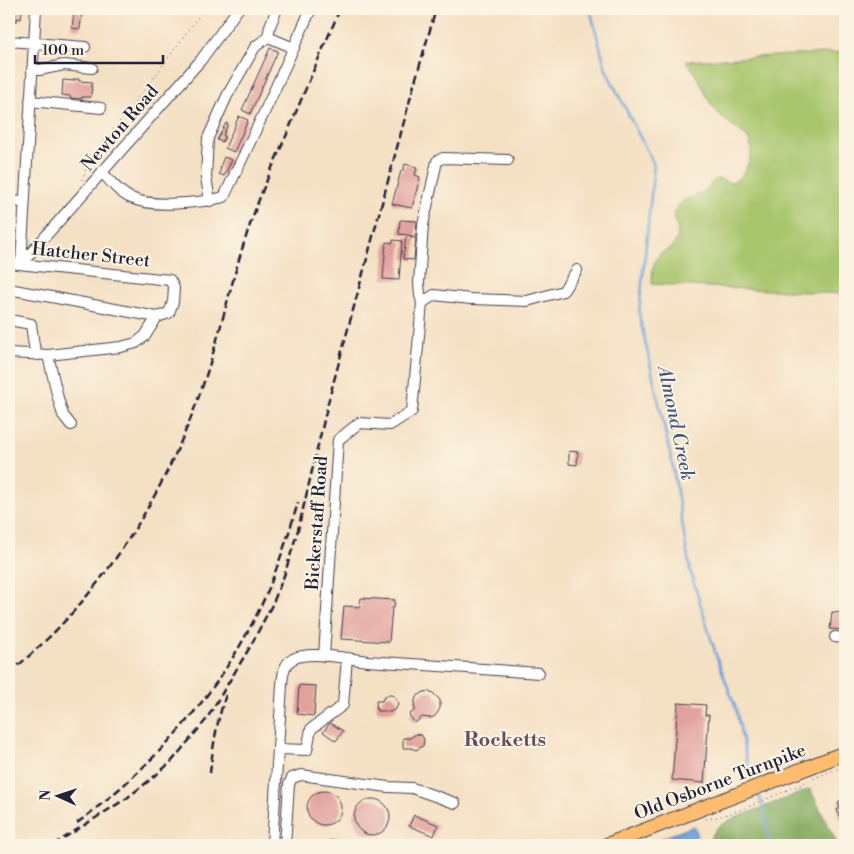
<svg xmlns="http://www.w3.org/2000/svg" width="854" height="854" font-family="'Libre Bodoni',serif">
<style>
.green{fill:#a7c56c;stroke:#647454}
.forest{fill:#85aa60;stroke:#54664e}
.water{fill:#6ba2d9;stroke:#46628a}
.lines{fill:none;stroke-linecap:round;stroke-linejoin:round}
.stream{stroke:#6ba2d9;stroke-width:2.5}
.building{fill:#e1a19d}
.minor-casing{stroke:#423e4f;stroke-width:12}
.major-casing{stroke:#423e4f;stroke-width:16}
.path{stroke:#423e4f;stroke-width:1;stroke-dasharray:1 4;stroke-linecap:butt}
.minor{stroke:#fff;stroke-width:10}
.major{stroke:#fdbc70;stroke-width:14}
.rail{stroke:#22223b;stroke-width:2.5;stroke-dasharray:8 4;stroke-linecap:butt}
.labels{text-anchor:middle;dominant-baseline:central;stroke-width:4;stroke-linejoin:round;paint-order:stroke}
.street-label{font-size:18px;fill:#22223b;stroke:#fcf5e5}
.water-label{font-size:19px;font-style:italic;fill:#3f557a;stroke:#fcf5e5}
.quarter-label{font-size:20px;font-weight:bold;fill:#654e5d;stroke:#fcf5e5}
</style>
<rect width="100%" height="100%" fill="#fcf5e5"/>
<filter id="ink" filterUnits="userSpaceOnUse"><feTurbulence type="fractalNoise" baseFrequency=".02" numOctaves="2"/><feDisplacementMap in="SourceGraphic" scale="10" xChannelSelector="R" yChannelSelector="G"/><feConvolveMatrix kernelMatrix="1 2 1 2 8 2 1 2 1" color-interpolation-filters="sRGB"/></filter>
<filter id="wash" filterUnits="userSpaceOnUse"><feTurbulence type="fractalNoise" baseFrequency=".0096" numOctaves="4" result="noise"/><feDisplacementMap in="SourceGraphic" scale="20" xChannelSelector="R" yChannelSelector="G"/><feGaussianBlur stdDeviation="1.12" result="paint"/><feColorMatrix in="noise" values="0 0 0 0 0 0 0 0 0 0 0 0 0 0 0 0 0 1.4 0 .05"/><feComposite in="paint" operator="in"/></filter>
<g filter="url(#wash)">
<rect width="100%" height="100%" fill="#f4e0c3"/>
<path class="green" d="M845 52V294L652 284C652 273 653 257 663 252 666 250 669 250 671 249 674 245 677 240 678 235 679 223 668 218 678 206 685 197 699 196 707 189 711 185 712 179 719 179 724 179 727 184 733 182 740 179 743 173 746 168 749 162 753 152 751 146 748 133 730 125 721 116 717 112 713 106 709 101 705 93 702 84 697 77 694 71 690 66 686 61Z"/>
<polygon class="forest" points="810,789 838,845 705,845 718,827 730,820"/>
<polygon class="water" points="694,826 698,835 690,845 650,845 651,842"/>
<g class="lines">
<g class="stream">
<polyline points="590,9 606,70 654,165 639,314 672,462 690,570 716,655 736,709 748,767 754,783"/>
<polyline points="757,791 763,806 770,845"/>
</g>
</g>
<g id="blocks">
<g class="building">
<polygon points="9,9 22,9 21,19 17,18 17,21 12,21 12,18 9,18"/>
<polygon points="74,11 82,12 80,29 72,28"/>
<polygon points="270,48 278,51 250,114 242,110"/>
<polygon points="74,79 79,79 79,81 92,82 91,97 82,97 82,99 70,98 70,96 62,95 63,80 74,81"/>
<polygon points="239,116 248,120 234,152 225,148"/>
<polygon points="226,123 228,124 223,135 225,136 222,142 217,140"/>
<polygon points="224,157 232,160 224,176 219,174 221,168 220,167"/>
<polygon points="405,164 417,167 415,175 420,177 412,208 392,204 401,171 403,171"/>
<polygon points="400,220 417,221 416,236 399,234"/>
<polygon points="406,237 416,238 414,260 403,259"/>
<polygon points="393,240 402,241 399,280 383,279 386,242 393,243"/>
<polygon points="569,451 578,452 577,465 569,464"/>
<polygon points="844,585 845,585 845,630 830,629 832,612 842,613"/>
<polygon points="361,598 395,600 394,608 392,608 389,642 341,639 344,606 360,607"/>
<polygon points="299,685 316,686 314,716 297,714"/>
<polygon points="429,691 433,693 440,700 440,708 438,712 435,716 431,718 422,717 415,723 409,715 415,710 414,705 416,697 424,692"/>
<polygon points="388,695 392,695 396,698 398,704 396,709 390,712 385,711 377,711 376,701 382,701 383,698"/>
<polygon points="678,703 706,705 705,715 709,715 704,783 672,780"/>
<polygon points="330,723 343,731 336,741 323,732"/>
<polygon points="416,734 421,735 424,739 423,746 416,750 411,748 403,748 403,738 410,738"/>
<circle cx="324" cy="808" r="17"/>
<circle cx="372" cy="817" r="18"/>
<polygon points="842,799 843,800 845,799 845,822 842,823 837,810 840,808 838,802"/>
<polygon points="414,815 438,825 434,836 409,826"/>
<polygon points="334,840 344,841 350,845 320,845 328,841"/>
</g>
</g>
</g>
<g filter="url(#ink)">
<use href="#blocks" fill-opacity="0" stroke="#423e4f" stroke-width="1"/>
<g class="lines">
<defs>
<g id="minor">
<polyline points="268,37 270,26 277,9"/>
<polyline points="9,41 85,47"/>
<polyline points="32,69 39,70 64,65 92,68"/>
<polyline points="30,101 101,108"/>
<path d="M102 172C110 181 119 193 131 198 152 208 201 203 224 197L270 100 311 9"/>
<polyline points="9,201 24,202"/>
<polyline points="210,201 206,177 208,138 227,96 255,47 268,37 294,48"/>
<polyline points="9,263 170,280 174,288 173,302 169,313 157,317 9,289"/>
<polyline points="21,264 201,60 238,9"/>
<polyline points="21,264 36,9"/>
<polyline points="422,303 420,295 419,283 423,225 437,161 443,158 508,160"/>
<polyline points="9,320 31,324 34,346 38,355"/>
<polyline points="9,353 48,355 121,347 136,343 145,336 157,317"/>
<polyline points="48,355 58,398 63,415 71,425"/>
<polyline points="835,637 845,638"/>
<polyline points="324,656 338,440 359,423 390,425 412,411 422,303 434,295 471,299 527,301 563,291 577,270"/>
<polyline points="278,749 307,750 311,729 343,705 347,658"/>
<path d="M272 845 282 685C283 675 283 664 293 659 309 650 349 659 368 661 425 665 482 669 539 673"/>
<polyline points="285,845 289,784 292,778 301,775 388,787 412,788 455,803"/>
</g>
<polyline id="major" points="607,845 845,753"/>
</defs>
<use href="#minor" class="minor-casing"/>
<use href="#major" class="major-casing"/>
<g class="path">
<polyline points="82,180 90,159 147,87 204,9"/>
<path d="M706 819C721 817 734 812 747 807 781 794 812 778 845 766"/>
</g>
<use href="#minor" class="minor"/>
<use href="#major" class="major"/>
<g class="rail">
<path d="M9 673C108 593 174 481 211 360 225 314 235 267 251 222 261 192 274 163 287 134 304 92 322 51 340 9"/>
<path d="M210 773C213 746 217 720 226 695"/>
<path d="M77 823C161 760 228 684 269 588 280 560 290 531 298 502"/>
<polyline points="53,845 127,798 155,776 172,761 206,720 250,647 273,603 285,573 298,530 329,399 412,92 436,9"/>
</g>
</g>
</g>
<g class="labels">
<g class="street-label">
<text transform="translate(120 128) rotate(-49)">Newton Road</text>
<text transform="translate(91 255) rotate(6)">Hatcher Street</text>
<text transform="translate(317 523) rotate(-86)">Bickerstaff Road</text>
<text transform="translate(720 782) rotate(-21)">Old Osborne Turnpike</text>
</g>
<g class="water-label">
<text transform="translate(676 423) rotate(78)">Almond Creek</text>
</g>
<g class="quarter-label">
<text x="505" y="740">Rocketts</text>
</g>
</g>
<rect width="854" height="854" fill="none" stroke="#fcf5e5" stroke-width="30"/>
<g transform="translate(58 796) rotate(273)" stroke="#fcf5e5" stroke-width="4" paint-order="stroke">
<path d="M0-4L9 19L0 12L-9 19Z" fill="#22223b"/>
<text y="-8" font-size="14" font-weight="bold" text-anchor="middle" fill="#22223b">N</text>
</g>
<path d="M35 55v8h128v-8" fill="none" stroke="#22223b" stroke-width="2.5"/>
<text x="42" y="55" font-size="15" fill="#22223b" stroke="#fcf5e5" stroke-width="4" paint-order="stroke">100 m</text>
</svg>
